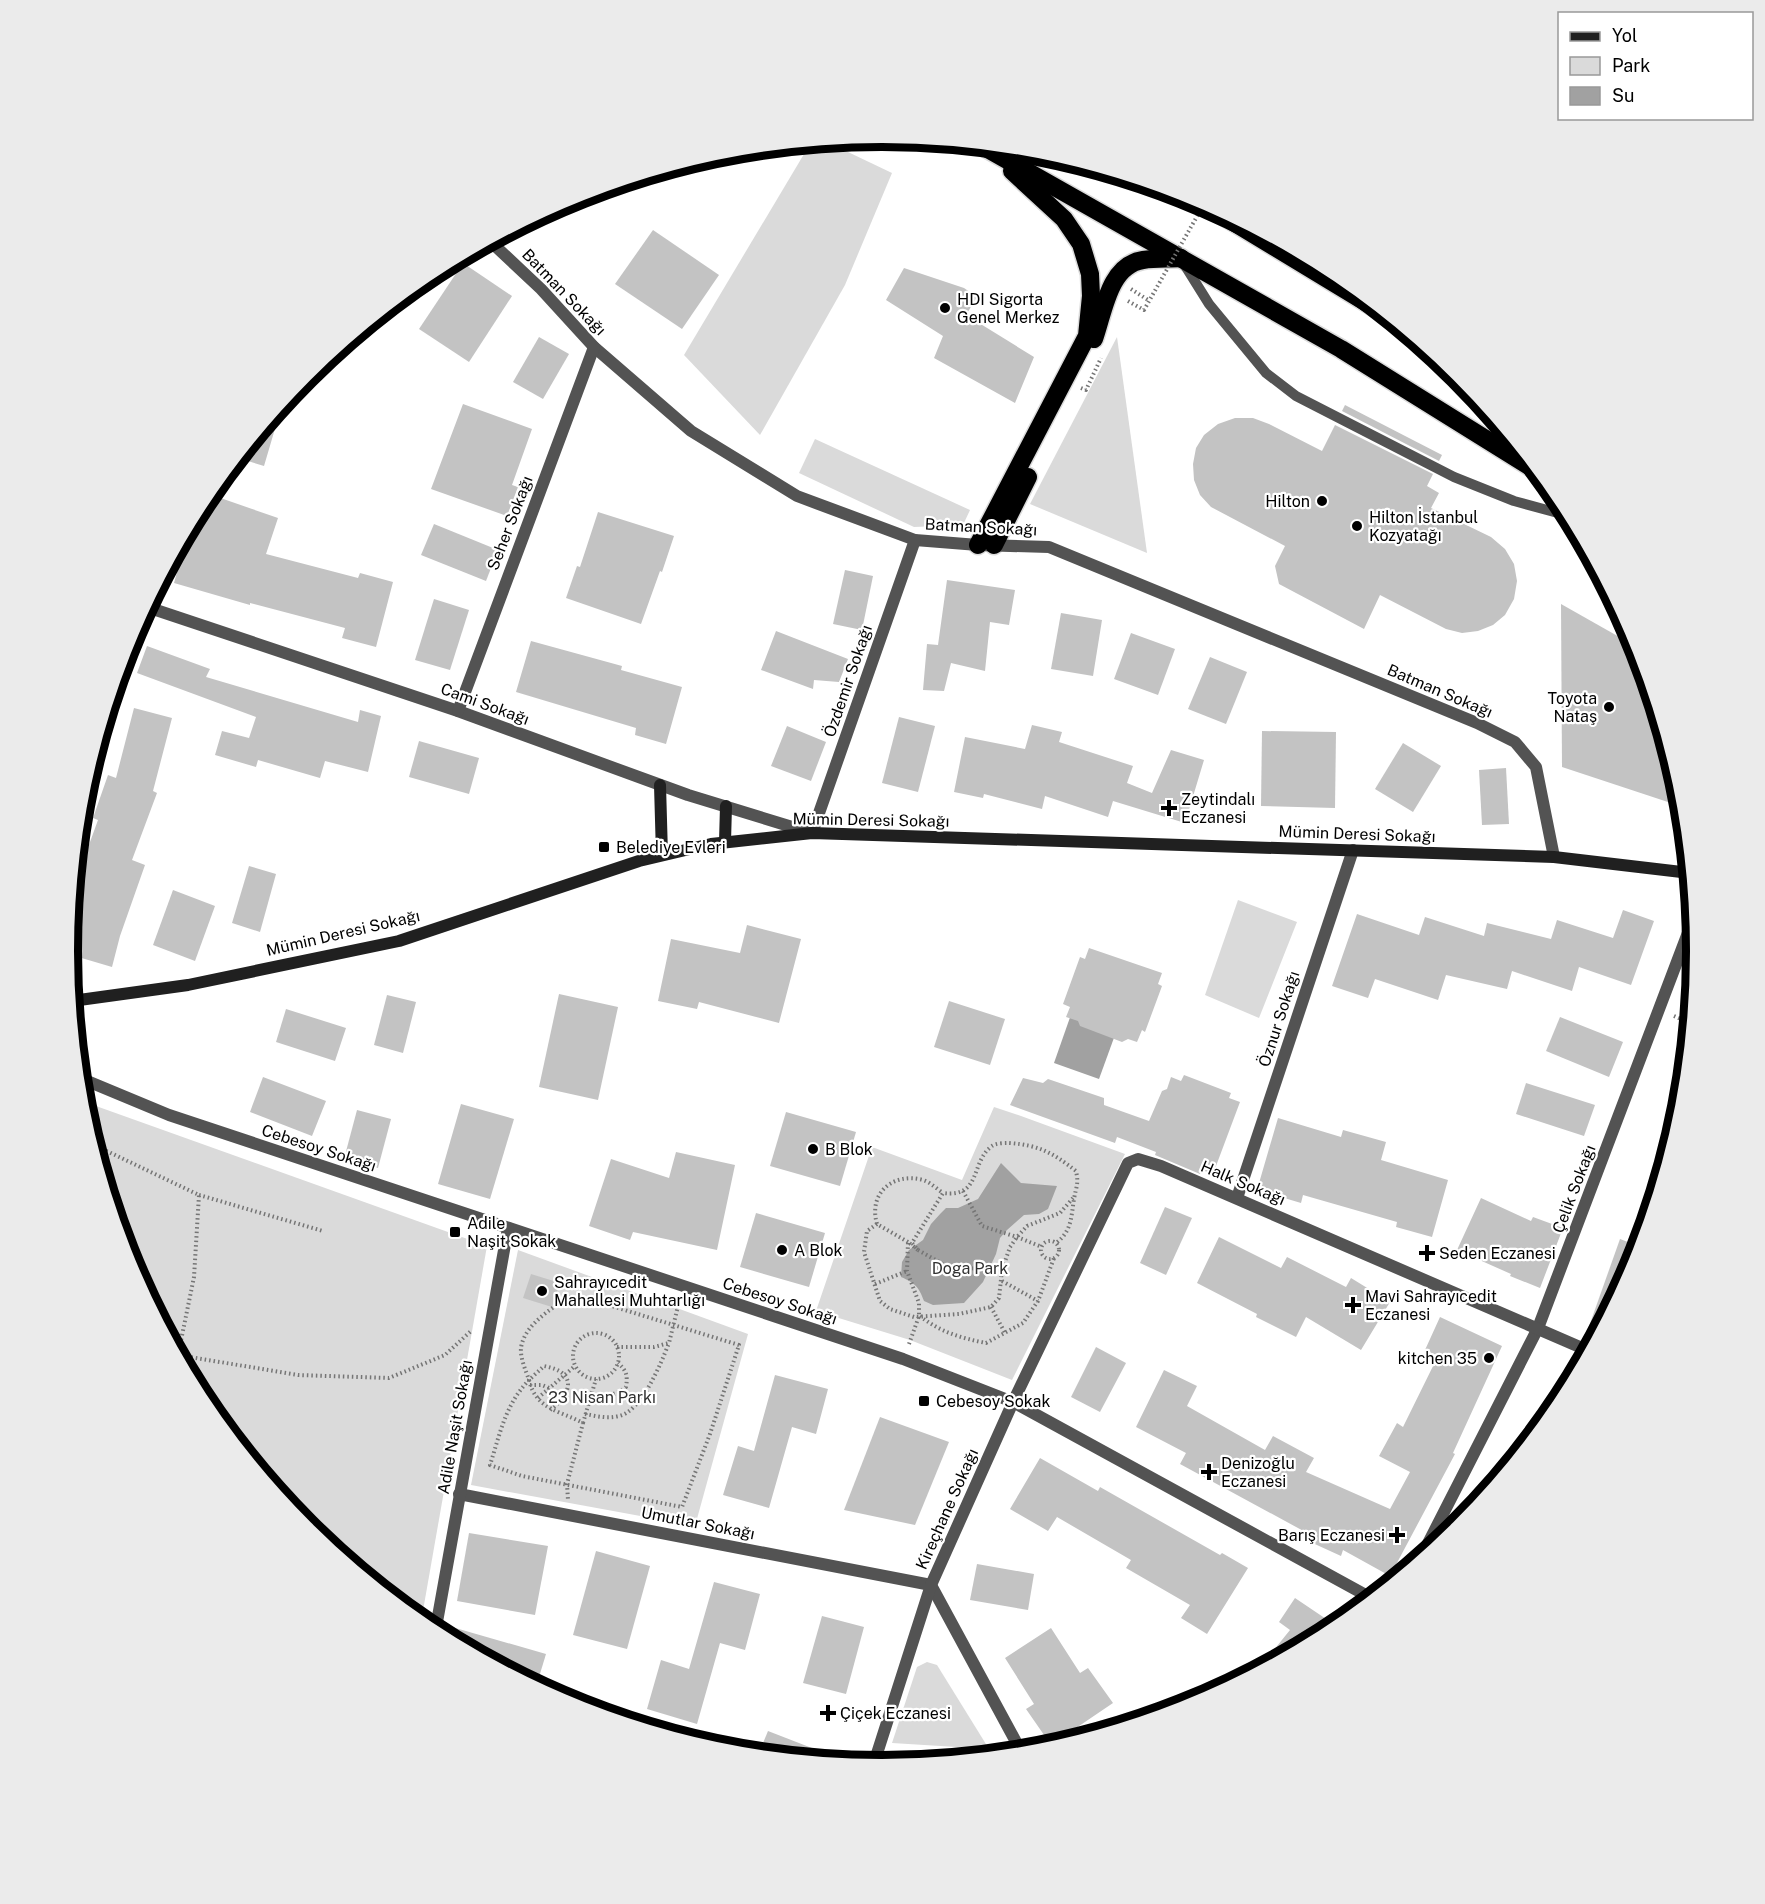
<svg xmlns="http://www.w3.org/2000/svg" width="1765" height="1904" font-family="'Public Sans',sans-serif">
<style>
.green{fill:#dadada}
.water{fill:#a1a1a1}
.building{fill:#c3c3c3}
.lines{fill:none;stroke-linecap:round;stroke-linejoin:round}
.highway-casing{stroke:#dbdbdb;stroke-width:21}
.path{stroke:#757575;stroke-width:4;stroke-dasharray:1.5 3;stroke-linecap:butt}
.lane{stroke:#535353;stroke-width:10}
.street{stroke:#535353;stroke-width:12}
.secondary{stroke:#202020;stroke-width:12}
.highway{stroke:#000;stroke-width:18}
.path-bridge{stroke:#757575;stroke-width:4;stroke-dasharray:1.5 3;stroke-linecap:butt}
.poi-dot{fill:#000;stroke:#fff;stroke-width:2}
.labels{text-anchor:middle;dominant-baseline:central;stroke-width:4.5;stroke-linejoin:round;paint-order:stroke}
.street-label{font-size:16px;fill:#000;stroke:#fff}
.poi-label{font-size:16px;fill:#000;stroke:#fff;text-anchor:start}
.park-label{font-size:16px;fill:#313131;stroke:#fff}
.rim{fill:none;stroke:#000;stroke-width:8}
</style>
<rect width="100%" height="100%" fill="#fff"/>
<g class="green">
<polygon points="827,142 892,173 845,285 760,435 684,355 810,144"/>
<polygon points="1117,337 1147,553 1030,504"/>
<polygon points="815,439 970,510 963,525 914,527 799,473"/>
<polygon points="1238,900 1297,922 1259,1018 1205,995"/>
<polygon points="82,1101 487,1246 421,1622 306,1528 205,1405 129,1264 83,1111"/>
<polygon points="994,1107 1021,1116 1125,1154 1012,1380 910,1340 816,1311 872,1147 962,1180"/>
<polygon points="518,1250 748,1334 695,1526 471,1485"/>
<polygon points="927,1662 937,1665 989,1749 892,1743 917,1667"/>
</g>
<g class="water">
<polygon points="1074,1006 1119,1024 1099,1079 1054,1063"/>
<path d="M1001 1163 1021 1183 1057 1186 1048 1209 1039 1214 1024 1215 1007 1230 1000 1238 996 1254 983 1282 964 1303 933 1305 924 1301C919 1287 915 1283 901 1277L902 1262 909 1250 923 1240 931 1224 941 1213 946 1208H958L978 1199Z"/>
</g>
<g class="building">
<polygon points="653,230 719,275 682,329 615,284"/>
<polygon points="463,263 512,296 469,362 419,329"/>
<polygon points="904,268 964,288 977,297 966,315 1034,357 1015,403 934,358 943,336 886,300"/>
<polygon points="539,337 569,354 543,399 513,382"/>
<polygon points="463,404 532,429 512,485 518,487 507,516 431,489"/>
<polygon points="282,405 264,466 238,458 246,449"/>
<polygon points="1345,405 1442,455 1439,461 1342,411"/>
<polygon points="1235,418 1253,418 1269,424 1322,451 1335,425 1433,474 1427,486 1439,493 1431,508 1491,537 1505,549 1514,564 1517,581 1514,599 1505,615 1493,625 1478,631 1462,633 1446,629 1380,595 1364,629 1279,584 1275,566 1285,546 1211,507 1200,495 1194,480 1193,464 1196,448 1204,435 1218,424"/>
<polygon points="209,494 278,518 266,554 358,578 360,573 393,582 376,647 342,638 345,628 250,603 250,605 174,583 184,547 187,548 201,506"/>
<polygon points="598,512 674,536 662,572 660,571 641,624 566,598 577,566 580,567"/>
<polygon points="434,524 498,550 486,581 421,555"/>
<polygon points="845,570 873,576 862,630 833,624"/>
<polygon points="947,580 1015,590 1009,625 990,622 985,671 951,663 944,691 923,690 927,644 938,645"/>
<polygon points="434,599 469,610 450,670 415,660"/>
<polygon points="1561,604 1637,647 1682,793 1683,807 1562,767"/>
<polygon points="1061,613 1102,620 1093,676 1051,669"/>
<polygon points="776,631 848,659 839,682 814,680 813,689 761,670"/>
<polygon points="1131,633 1175,649 1158,695 1114,679"/>
<polygon points="531,641 622,666 621,670 682,687 666,744 635,735 636,728 516,692"/>
<polygon points="147,646 210,669 206,677 358,722 360,710 381,716 368,772 325,761 320,778 258,760 256,767 215,755 222,731 249,738 256,717 137,673"/>
<polygon points="1210,657 1247,672 1226,724 1188,709"/>
<polygon points="134,708 172,718 153,791 157,793 132,860 145,865 120,936 112,967 68,954 68,952 83,899 73,895 74,886 98,820 93,818 108,775 116,778"/>
<polygon points="899,717 935,726 918,792 882,783"/>
<polygon points="1032,725 1062,732 1059,742 1133,766 1127,783 1152,793 1171,750 1204,760 1185,823 1113,801 1108,817 1045,796 1042,809 984,794 983,798 954,792 965,737 1025,749"/>
<polygon points="787,726 826,742 811,781 771,766"/>
<polygon points="1262,731 1336,732 1335,808 1261,806"/>
<polygon points="419,741 479,758 469,794 409,777"/>
<polygon points="1403,743 1441,766 1413,812 1375,789"/>
<polygon points="1506,768 1509,824 1482,825 1479,770"/>
<polygon points="249,866 276,874 260,932 232,923"/>
<polygon points="173,890 215,906 195,961 153,945"/>
<polygon points="1623,910 1654,921 1631,985 1579,967 1572,991 1512,971 1507,989 1446,975 1438,1000 1375,979 1368,998 1332,986 1357,914 1419,935 1425,917 1484,936 1487,923 1551,939 1557,920 1613,938"/>
<polygon points="747,925 801,939 779,1023 699,1002 697,1009 658,1001 671,939 740,953"/>
<polygon points="1089,948 1162,973 1158,984 1162,986 1145,1032 1142,1030 1137,1042 1128,1039 1122,1042 1080,1026 1078,1021 1066,1017 1070,1007 1063,1004 1080,957 1085,959"/>
<polygon points="559,994 618,1007 598,1100 539,1087"/>
<polygon points="387,995 416,1002 403,1053 374,1045"/>
<polygon points="949,1001 1005,1019 990,1065 934,1047"/>
<polygon points="286,1009 346,1028 335,1061 276,1042"/>
<polygon points="1560,1017 1623,1042 1609,1077 1546,1051"/>
<polygon points="1184,1075 1231,1093 1229,1098 1240,1102 1213,1174 1202,1170 1200,1174 1155,1155 1156,1152 1117,1137 1115,1143 1010,1105 1023,1078 1043,1083 1048,1079 1104,1098 1104,1105 1149,1121 1162,1091 1167,1089 1171,1077 1181,1081"/>
<polygon points="263,1077 326,1101 312,1136 250,1112"/>
<polygon points="1526,1083 1595,1105 1584,1136 1516,1114"/>
<polygon points="461,1104 514,1119 490,1199 438,1184"/>
<polygon points="357,1110 391,1119 378,1168 344,1159"/>
<polygon points="786,1112 856,1132 840,1186 770,1166"/>
<polygon points="1278,1118 1341,1137 1343,1130 1386,1142 1381,1160 1448,1180 1432,1237 1396,1227 1397,1222 1303,1195 1301,1203 1257,1190"/>
<polygon points="676,1152 735,1165 717,1250 633,1232 630,1240 589,1226 611,1159 669,1178"/>
<polygon points="1481,1198 1531,1221 1533,1217 1563,1228 1540,1288 1510,1276 1511,1274 1457,1250"/>
<polygon points="1165,1207 1192,1218 1166,1275 1140,1263"/>
<polygon points="756,1213 825,1233 809,1287 740,1267"/>
<polygon points="1219,1237 1281,1268 1287,1257 1346,1287 1351,1278 1390,1302 1361,1350 1306,1317 1296,1337 1256,1317 1257,1314 1197,1283"/>
<polygon points="1620,1239 1641,1247 1635,1264 1597,1336 1587,1332"/>
<polygon points="531,1274 560,1283 552,1307 523,1298"/>
<polygon points="1440,1317 1502,1346 1453,1453 1455,1454 1390,1576 1343,1550 1341,1556 1306,1540 1309,1534 1180,1464 1186,1453 1136,1427 1164,1370 1197,1386 1187,1406 1265,1450 1273,1436 1314,1458 1306,1472 1390,1509 1410,1472 1379,1456 1397,1423 1403,1427 1438,1356 1425,1350"/>
<polygon points="1096,1347 1126,1363 1100,1412 1071,1397"/>
<polygon points="775,1375 828,1389 816,1434 792,1427 769,1508 723,1495 738,1446 754,1451"/>
<polygon points="880,1417 949,1442 915,1525 844,1510"/>
<polygon points="1040,1458 1098,1491 1100,1487 1220,1555 1222,1553 1248,1568 1207,1634 1181,1618 1190,1605 1126,1568 1131,1560 1057,1517 1048,1531 1010,1509"/>
<polygon points="469,1533 548,1546 535,1615 457,1601"/>
<polygon points="596,1551 650,1566 627,1649 573,1635"/>
<polygon points="977,1564 1034,1574 1028,1610 970,1600"/>
<polygon points="714,1582 760,1594 745,1650 720,1643 697,1724 647,1709 661,1660 689,1669"/>
<polygon points="1295,1598 1338,1627 1256,1672 1290,1630 1279,1622"/>
<polygon points="822,1616 864,1627 846,1694 803,1683"/>
<polygon points="445,1625 546,1654 536,1687 442,1636"/>
<polygon points="1051,1628 1080,1673 1088,1668 1113,1703 1051,1745 1026,1709 1034,1704 1005,1658"/>
<polygon points="768,1731 835,1757 834,1762 758,1755"/>
</g>
<g class="lines">
<defs>
<g id="highway">
<polyline points="984,147 1341,349 1537,471"/>
<polyline points="1202,203 1377,309"/>
<path d="M1094 339C1104 311 1109 265 1143 260 1156 258 1169 259 1181 258"/>
<polyline points="978,545 1087,336 1091,296 1090,274 1081,244 1064,219 1012,171"/>
<polyline points="994,545 1028,477"/>
</g>
</defs>
<use href="#highway" class="highway-casing"/>
<g class="path">
<polyline points="1131,289 1148,300"/>
<polyline points="1081,388 1086,390 1101,358"/>
<polyline points="1674,1016 1690,1023"/>
<polyline points="94,1145 199,1195 194,1277 178,1355"/>
<polyline points="963,1191 982,1226 1017,1237 1042,1247"/>
<polyline points="199,1195 323,1231"/>
<polyline points="877,1224 867,1231 864,1252 880,1301 890,1309 914,1317 959,1314 991,1307 999,1298 1002,1270 1010,1247 1017,1237 1027,1226 1060,1213 1073,1198"/>
<circle cx="1050" cy="1250" r="9"/>
<path d="M908 1242 877 1224C868 1193 893 1172 923 1180 930 1182 937 1189 943 1193"/>
<polyline points="918,1250 948,1267 1002,1270"/>
<polyline points="1002,1281 1038,1301"/>
<polyline points="875,1284 907,1271"/>
<path d="M569 1297 592 1300 739 1345 710 1434 682 1507 522 1476 490 1465C500 1434 505 1405 529 1380 526 1371 520 1358 521 1348 524 1325 552 1308 569 1297Z"/>
<polyline points="991,1307 1005,1333"/>
<path d="M920 1316C940 1332 961 1338 986 1343L1023 1323 1038 1301 1054 1258"/>
<circle cx="596" cy="1356" r="23"/>
<path d="M909 1344 919 1316V1303L907 1271 908 1242 918 1250 912 1243 943 1193C982 1198 970 1162 992 1146 996 1143 1004 1143 1009 1143 1039 1145 1053 1153 1076 1171 1079 1184 1076 1187 1074 1199 1071 1217 1072 1231 1056 1243"/>
<polyline points="617,1347 654,1347 669,1343 679,1302"/>
<polyline points="178,1355 298,1375 389,1378 445,1355 471,1331"/>
<polyline points="530,1385 542,1385 549,1388 556,1405"/>
<path d="M591 1395C606 1396 615 1396 626 1387 628 1375 626 1370 618 1363"/>
<polyline points="538,1398 575,1366"/>
<path d="M550 1410C573 1393 577 1372 544 1366L529 1380C536 1410 561 1411 583 1423L567 1484 568 1500"/>
<path d="M585 1414C596 1416 607 1419 619 1416 642 1411 661 1363 669 1343"/>
<polyline points="583,1423 596,1379"/>
</g>
<polyline class="lane" points="1184,264 1209,304 1266,373 1296,396 1454,477 1514,501 1569,516"/>
<g class="street">
<polyline points="491,242 541,289 594,347 691,431 797,496 915,540 978,545 1049,547 1477,723 1515,742 1536,767 1554,857"/>
<polyline points="147,607 458,711 688,795 812,833 915,540"/>
<polyline points="458,711 594,347"/>
<polyline points="80,1078 169,1115 903,1359 1013,1402 1373,1599"/>
<polyline points="1237,1198 1353,850"/>
<polyline points="459,1494 931,1585"/>
<polyline points="1419,1561 1538,1328 1694,917"/>
<polyline points="931,1585 1022,1753"/>
<polyline points="435,1633 508,1228"/>
<polyline points="873,1766 931,1585 1013,1402 1128,1163 1138,1159 1161,1166 1589,1351"/>
</g>
<g class="secondary">
<polyline points="660,785 662,855"/>
<polyline points="725,842 726,806"/>
<polyline points="72,1001 188,985 399,941 639,861 711,844 812,833 1554,857 1690,873"/>
</g>
<use href="#highway" class="highway"/>
<polyline class="path-bridge" points="1128,301 1144,310 1204,204"/>
</g>
<g class="poi-dot">
<circle cx="945" cy="308" r="6"/>
<circle cx="1322" cy="501" r="6"/>
<circle cx="1357" cy="526" r="6"/>
<circle cx="1609" cy="707" r="6"/>
<path d="M1166 799h6v6h6v6h-6v6h-6v-6h-6v-6h6z"/>
<rect x="598" y="841" width="12" height="12" rx="3"/>
<circle cx="813" cy="1149" r="6"/>
<rect x="449" y="1226" width="12" height="12" rx="3"/>
<circle cx="782" cy="1250" r="6"/>
<path d="M1424 1244h6v6h6v6h-6v6h-6v-6h-6v-6h6z"/>
<circle cx="542" cy="1291" r="6"/>
<path d="M1350 1296h6v6h6v6h-6v6h-6v-6h-6v-6h6z"/>
<circle cx="1489" cy="1358" r="6"/>
<rect x="918" y="1395" width="12" height="12" rx="3"/>
<path d="M1206 1463h6v6h6v6h-6v6h-6v-6h-6v-6h6z"/>
<path d="M1394 1526h6v6h6v6h-6v6h-6v-6h-6v-6h6z"/>
<path d="M825 1704h6v6h6v6h-6v6h-6v-6h-6v-6h6z"/>
</g>
<g class="labels">
<g class="street-label">
<text transform="translate(564 292) rotate(46)">Batman Sokağı</text>
<text transform="translate(510 523) rotate(-69)">Seher Sokağı</text>
<text transform="translate(981 527) rotate(3)">Batman Sokağı</text>
<text transform="translate(848 681) rotate(-71)">Özdemir Sokağı</text>
<text transform="translate(1440 691) rotate(23)">Batman Sokağı</text>
<text transform="translate(485 704) rotate(20)">Cami Sokağı</text>
<text transform="translate(871 820) rotate(1)">Mümin Deresi Sokağı</text>
<text transform="translate(1357 834) rotate(2)">Mümin Deresi Sokağı</text>
<text transform="translate(343 933) rotate(-13)">Mümin Deresi Sokağı</text>
<text transform="translate(1279 1019) rotate(-72)">Öznur Sokağı</text>
<text transform="translate(319 1148) rotate(18)">Cebesoy Sokağı</text>
<text transform="translate(1243 1183) rotate(23)">Halk Sokağı</text>
<text transform="translate(1574 1189) rotate(-69)">Çelik Sokağı</text>
<text transform="translate(780 1301) rotate(18)">Cebesoy Sokağı</text>
<text transform="translate(455 1427) rotate(-80)">Adile Naşit Sokağı</text>
<text transform="translate(947 1509) rotate(-66)">Kireçhane Sokağı</text>
<text transform="translate(698 1523) rotate(11)">Umutlar Sokağı</text>
</g>
<g class="poi-label">
<text x="957" y="299">HDI Sigorta<tspan x="957" dy="18">Genel Merkez</tspan></text>
<text x="1310" y="501" text-anchor="end">Hilton</text>
<text x="1369" y="517">Hilton İstanbul<tspan x="1369" dy="18">Kozyatağı</tspan></text>
<text x="1597" y="698" text-anchor="end">Toyota<tspan x="1597" dy="18">Nataş</tspan></text>
<text x="1181" y="799">Zeytindalı<tspan x="1181" dy="18">Eczanesi</tspan></text>
<text x="616" y="847">Belediye Evleri</text>
<text x="825" y="1149">B Blok</text>
<text x="467" y="1223">Adile<tspan x="467" dy="18">Naşit Sokak</tspan></text>
<text x="794" y="1250">A Blok</text>
<text x="1439" y="1253">Seden Eczanesi</text>
<text x="554" y="1282">Sahrayıcedit<tspan x="554" dy="18">Mahallesi Muhtarlığı</tspan></text>
<text x="1365" y="1296">Mavi Sahrayıcedit<tspan x="1365" dy="18">Eczanesi</tspan></text>
<text x="1477" y="1358" text-anchor="end">kitchen 35</text>
<text x="936" y="1401">Cebesoy Sokak</text>
<text x="1221" y="1463">Denizoğlu<tspan x="1221" dy="18">Eczanesi</tspan></text>
<text x="1385" y="1535" text-anchor="end">Barış Eczanesi</text>
<text x="840" y="1713">Çiçek Eczanesi</text>
</g>
<g class="park-label">
<text x="970" y="1268">Doga Park</text>
<text x="602" y="1397">23 Nisan Parkı</text>
</g>
</g>
<path d="M0 0H1765V1904H0ZM78 951a804 804 0 1 1 1608 0a804 804 0 1 1-1608 0Z" fill="#ebebeb" fill-rule="evenodd"/>
<path class="rim" d="M78 951a804 804 0 1 1 1608 0a804 804 0 1 1-1608 0Z"/>
<rect x="1558" y="12" width="195" height="108" fill="#ffffff" stroke="#999999" stroke-width="1.5"/>
<rect x="1570" y="32" width="30" height="9" fill="#202020" stroke="#999999" stroke-width="1.5"/>
<text x="1612" y="42" font-size="18" fill="#000000">Yol</text>
<rect x="1570" y="57" width="30" height="18" fill="#dadada" stroke="#999999" stroke-width="1.5"/>
<text x="1612" y="72" font-size="18" fill="#000000">Park</text>
<rect x="1570" y="87" width="30" height="18" fill="#a1a1a1" stroke="#999999" stroke-width="1.5"/>
<text x="1612" y="102" font-size="18" fill="#000000">Su</text>
</svg>
